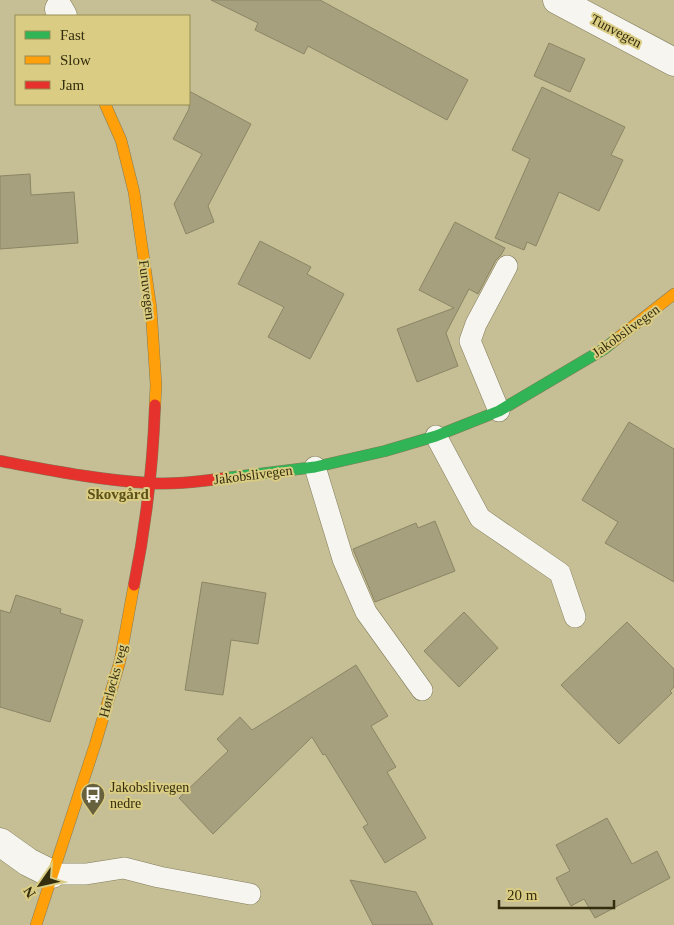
<svg xmlns="http://www.w3.org/2000/svg" width="674" height="925" font-family="Georgia,serif">
<style>
.building{fill:#a6a07f;stroke:#8b8564}
.lines{fill:none;stroke-linecap:round;stroke-linejoin:round}
.lane-casing{stroke:#827c5a;stroke-width:22}
.street-casing{stroke:#827c5a;stroke-width:29}
.fast-casing{stroke:#827c5a;stroke-width:12}
.slow-casing{stroke:#827c5a;stroke-width:12}
.jam-casing{stroke:#827c5a;stroke-width:12}
.lane{stroke:#f6f5ef;stroke-width:21}
.street{stroke:#f6f5ef;stroke-width:28}
.fast{stroke:#30b455;stroke-width:11}
.slow{stroke:#ff9f0a;stroke-width:11}
.jam{stroke:#e5322d;stroke-width:11}
.labels{text-anchor:middle;dominant-baseline:central;stroke-width:4;stroke-linejoin:round;paint-order:stroke}
.street-label{font-size:14px;fill:#342e0f;stroke:#dacc82}
.poi-label{font-size:14px;fill:#342e0f;stroke:#dacc82;text-anchor:start}
.neighbourhood-label{font-size:15px;font-weight:bold;fill:#5b5119;stroke:#dacc82}
</style>
<rect width="100%" height="100%" fill="#c6bf96"/>
<g class="building">
<polygon points="211,0 320,0 468,80 447,120 308,46 304,54 255,30 258,23"/>
<polygon points="549,43 585,59 570,92 534,76"/>
<polygon points="542,87 625,127 611,155 623,160 599,211 559,192 536,246 527,242 524,250 495,238 530,159 512,150"/>
<polygon points="189,91 251,124 208,206 214,222 186,234 174,204 202,154 173,139 189,109"/>
<polygon points="30,174 31,195 74,192 78,243 0,249 0,176"/>
<polygon points="455,222 505,248 501,255 496,260 478,294 469,289 446,333 458,366 417,382 397,329 454,308 419,290"/>
<polygon points="260,241 311,267 307,274 344,294 310,359 268,337 284,307 238,284"/>
<polygon points="629,422 674,449 674,582 605,543 618,522 582,500"/>
<polygon points="435,521 455,571 375,602 353,549 416,523 418,528"/>
<polygon points="202,582 266,593 258,644 231,640 223,695 185,690"/>
<polygon points="16,595 61,609 60,613 83,620 50,722 0,707 0,610 10,613"/>
<polygon points="464,612 498,648 459,687 424,651"/>
<polygon points="627,622 674,669 674,687 670,691 672,693 619,744 561,685"/>
<polygon points="356,665 388,716 371,726 396,767 387,772 426,838 385,863 363,827 368,824 325,754 323,755 312,737 213,834 179,798 228,751 217,739 240,717 252,730"/>
<polygon points="607,818 632,864 657,851 670,878 595,918 584,899 571,906 556,878 570,871 556,845"/>
<polygon points="350,880 416,892 433,925 373,925"/>
</g>
<g class="lines">
<defs>
<g id="lane">
<polyline points="499,411 470,341 476,324 507,266"/>
<polyline points="436,436 480,518 560,573 575,617"/>
<polyline points="315,467 343,559 366,612 422,690"/>
<polyline points="52,874 86,874 124,868 159,877 250,894"/>
</g>
<g id="street">
<polyline points="557,0 674,62"/>
<polyline points="59,9 63,16"/>
<polyline points="0,842 28,862 52,874"/>
</g>
<polyline id="fast" points="226,478 315,467 385,451 436,436 499,411 604,349 614,341"/>
<g id="slow">
<polyline points="105,104 121,140 134,192 151,308 156,385 155,405"/>
<polyline points="614,341 674,294"/>
<polyline points="36,925 95,745 120,661 134,585"/>
</g>
<g id="jam">
<path d="M0 461C49 470 99 480 149 483 175 485 201 481 226 478"/>
<path d="M134 585C146 525 153 465 155 405"/>
</g>
</defs>
<use href="#lane" class="lane-casing"/>
<use href="#street" class="street-casing"/>
<use href="#fast" class="fast-casing"/>
<use href="#slow" class="slow-casing"/>
<use href="#jam" class="jam-casing"/>
<use href="#lane" class="lane"/>
<use href="#street" class="street"/>
<use href="#fast" class="fast"/>
<use href="#slow" class="slow"/>
<use href="#jam" class="jam"/>
</g>
<defs>
<symbol id="bus-pin" viewBox="-11 -11 22 30"><path d="M0 17L-7.5 6A9.5 9.5 0 1 1 7.5 6Z" fill="#67613e" stroke="#dacc82"/><path d="M-5-6H5V4H4V6H2V4H-2V6H-4V4H-5ZM-3.5-4V0h7V-4ZM-3.5 1.2v1.5H-2V1.2ZM2 1.2v1.5H3.5V1.2Z" fill="#fff"/></symbol>
</defs>
<g fill-rule="evenodd">
<use href="#bus-pin" x="79" y="781" width="28" height="38"/>
</g>
<g class="labels">
<g class="street-label">
<text transform="translate(616 31) rotate(28)">Tunvegen</text>
<text transform="translate(147 290) rotate(83)">Furuvegen</text>
<text transform="translate(626 331) rotate(-36)">Jakobslivegen</text>
<text transform="translate(253 475) rotate(-7)">Jakobslivegen</text>
<text transform="translate(113 681) rotate(-75)">Hørløcks veg</text>
</g>
<g class="poi-label">
<text x="110" y="787">Jakobslivegen<tspan x="110" dy="16">nedre</tspan></text>
</g>
<g class="neighbourhood-label">
<text x="118" y="494">Skovgård</text>
</g>
</g>
<rect x="15" y="15" width="175" height="90" fill="#dacc82" stroke="#988d54"/>
<rect x="25" y="31" width="25" height="8" fill="#30b455" stroke="#988d54"/>
<text x="60" y="40" font-size="15" fill="#342e0f">Fast</text>
<rect x="25" y="56" width="25" height="8" fill="#ff9f0a" stroke="#988d54"/>
<text x="60" y="65" font-size="15" fill="#342e0f">Slow</text>
<rect x="25" y="81" width="25" height="8" fill="#e5322d" stroke="#988d54"/>
<text x="60" y="90" font-size="15" fill="#342e0f">Jam</text>
<g transform="translate(40 885) rotate(236)" stroke="#dacc82" stroke-width="4" paint-order="stroke">
<path d="M0-4L9 19L0 12L-9 19Z" fill="#342e0f"/>
<text y="-8" font-size="14" font-weight="bold" text-anchor="middle" fill="#342e0f">N</text>
</g>
<path d="M499 900v8h115v-8" fill="none" stroke="#342e0f" stroke-width="2.5"/>
<text x="507" y="900" font-size="15" fill="#342e0f" stroke="#dacc82" stroke-width="4" paint-order="stroke">20 m</text>
</svg>
